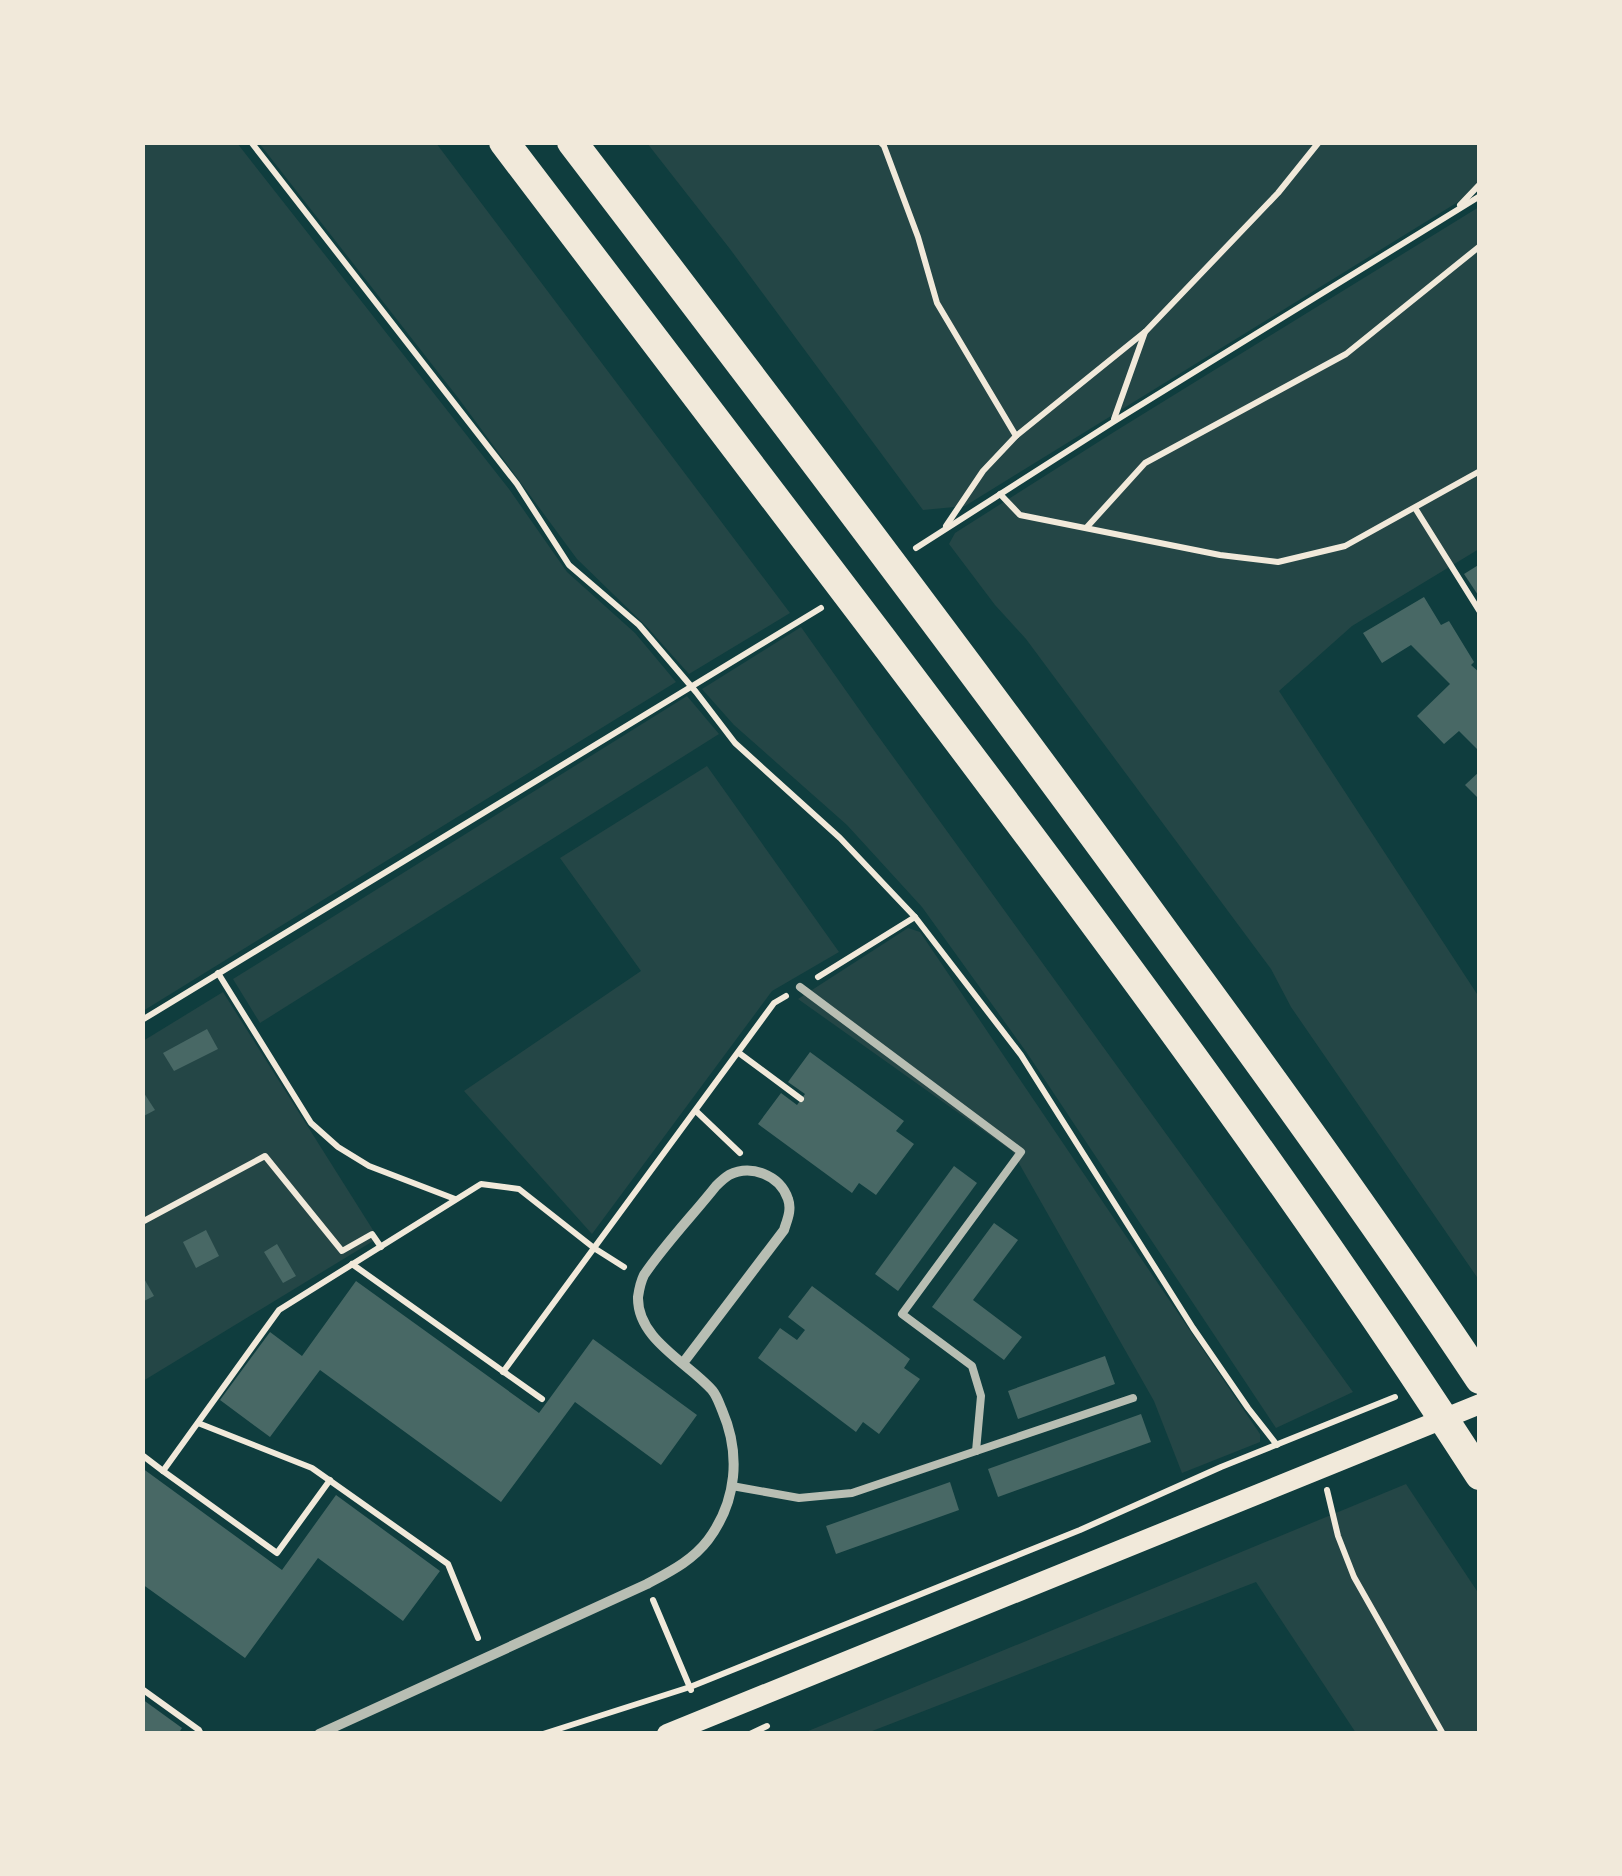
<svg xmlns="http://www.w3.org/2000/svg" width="1622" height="1876" font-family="Literata,serif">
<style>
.green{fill:#244646}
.building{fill:#486865}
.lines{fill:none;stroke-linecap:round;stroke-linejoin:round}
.path{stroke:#f1e9da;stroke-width:6}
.service{stroke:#b8beb3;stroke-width:8}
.minor{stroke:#b8beb3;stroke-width:10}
.secondary{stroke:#f1e9da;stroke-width:20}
.motorway{stroke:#f1e9da;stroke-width:30}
</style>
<rect width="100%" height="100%" fill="#0f3d3e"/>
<g class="green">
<polygon points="143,142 237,143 509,489 567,572 635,633 676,682 143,1011"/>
<polygon points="259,143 436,143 790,613 689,674 647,627 577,559 459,399"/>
<polygon points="647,143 1479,143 1479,189 965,506 923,510 730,249"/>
<polygon points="1479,207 1479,549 1352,626 1279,691 1479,997 1479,1280 1291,1007 1271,969 1026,639 995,605 949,544 955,533 1114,432"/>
<polygon points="801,627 873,729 1353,1392 1276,1428 1027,1053 922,907 847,825 734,725 702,689"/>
<polygon points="687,696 719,734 260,1023 233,979"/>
<polygon points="707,766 839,952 772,991 592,1234 464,1091 641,971 560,858"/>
<polygon points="908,928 920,932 1260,1434 1260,1442 1182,1473 1154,1401 1012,1151 798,999"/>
<polygon points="223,992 378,1238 143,1381 143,1041"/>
<polygon points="1406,1484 1479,1594 1479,1733 1356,1733 1256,1582 867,1733 801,1734"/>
</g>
<g class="building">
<polygon points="1480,564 1480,598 1464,574"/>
<polygon points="1424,597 1441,625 1449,621 1474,662 1471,665 1480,673 1480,752 1459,731 1444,744 1417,716 1450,684 1411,645 1382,663 1363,633"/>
<polygon points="1480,771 1480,800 1465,785"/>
<polygon points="207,1029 218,1049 174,1071 163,1053"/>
<polygon points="810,1052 904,1121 896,1131 914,1144 876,1195 859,1183 852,1193 758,1124 781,1093 797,1105 805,1094 788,1082"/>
<polygon points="142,1090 155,1110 142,1117"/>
<polygon points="954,1166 977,1183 898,1291 875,1274"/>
<polygon points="994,1223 1018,1240 973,1300 1022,1337 1004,1360 932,1307"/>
<polygon points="206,1230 219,1256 196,1268 183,1242"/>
<polygon points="277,1244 296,1276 283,1283 264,1252"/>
<polygon points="142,1275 154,1296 142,1302"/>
<polygon points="356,1281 539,1413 593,1339 697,1415 661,1465 575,1402 501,1502 320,1370 270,1437 220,1400 270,1332 302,1356"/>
<polygon points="812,1286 910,1359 904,1368 920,1379 879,1434 863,1422 856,1432 758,1358 780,1328 797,1340 805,1330 788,1317"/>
<polygon points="1105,1356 1115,1384 1018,1419 1008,1391"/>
<polygon points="1141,1414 1151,1442 998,1497 988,1469"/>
<polygon points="142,1468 282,1570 336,1495 440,1571 403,1621 318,1558 245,1658 142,1584"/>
<polygon points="950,1482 959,1510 836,1554 826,1526"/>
<polygon points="142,1699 182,1728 178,1734 142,1734"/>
</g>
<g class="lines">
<g class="path">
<polyline points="251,142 517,484 569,565 639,625 696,692 735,743 840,838 915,917 1021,1055 1193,1328 1248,1408 1277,1445"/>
<polyline points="880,142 884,146 918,237 937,303 1016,436"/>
<polyline points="1460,205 1480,184"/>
<polyline points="1114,419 1145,332"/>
<polyline points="1000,494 1020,515 1220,555 1278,562 1345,546 1480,471"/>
<polyline points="1415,508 1480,612"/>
<polyline points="946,526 983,471 1016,436 1146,331 1278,193 1319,142"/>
<polyline points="1087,527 1145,463 1346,354 1480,246"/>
<polyline points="916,548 1113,422 1480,196"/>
<polyline points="218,973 311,1123 338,1147 369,1166 455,1199"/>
<polyline points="818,977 915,917"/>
<polyline points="142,1020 821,608"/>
<polyline points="739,1053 801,1099"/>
<polyline points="696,1111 740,1153"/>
<polyline points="142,1222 265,1156 342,1251 372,1234 381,1247"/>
<polyline points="352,1264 542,1399"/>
<polyline points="503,1372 594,1248 624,1267"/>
<polyline points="198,1423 312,1468 448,1564 478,1638"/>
<polyline points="142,1455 163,1471 279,1310 481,1184 519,1189 594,1248 774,1003 786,996"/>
<polyline points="163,1471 277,1553 330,1480"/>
<polyline points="1327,1490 1338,1536 1354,1577 1443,1734"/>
<polyline points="653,1600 691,1690"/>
<polyline points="142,1689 199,1730 201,1734"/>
<polyline points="543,1734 690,1687 1080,1530 1221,1467 1395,1397"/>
<polyline points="750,1734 767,1726"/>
</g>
<g class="service">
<polyline points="800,987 1021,1152 902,1314 972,1366 981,1396 976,1451"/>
<polyline points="732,1486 799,1498 852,1493 1133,1398"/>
</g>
<path class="minor" d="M319 1734 647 1584C669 1572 692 1561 708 1540 737 1501 741 1454 722 1410 719 1403 717 1396 712 1390 687 1362 637 1339 638 1297 639 1290 641 1281 644 1275 665 1244 693 1215 716 1186 720 1182 724 1178 729 1175 751 1164 780 1175 788 1199 792 1210 787 1220 784 1230L683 1363"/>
<polyline class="secondary" points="667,1734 1480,1404"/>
<g class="motorway">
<path d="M504 142C649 332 793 521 936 711 1124 960 1310 1212 1480 1475"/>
<path d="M572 142C775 408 977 674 1173 944 1278 1087 1382 1231 1480 1379"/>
</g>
</g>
<rect width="1622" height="1876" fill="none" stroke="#f1e9da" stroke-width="290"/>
</svg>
